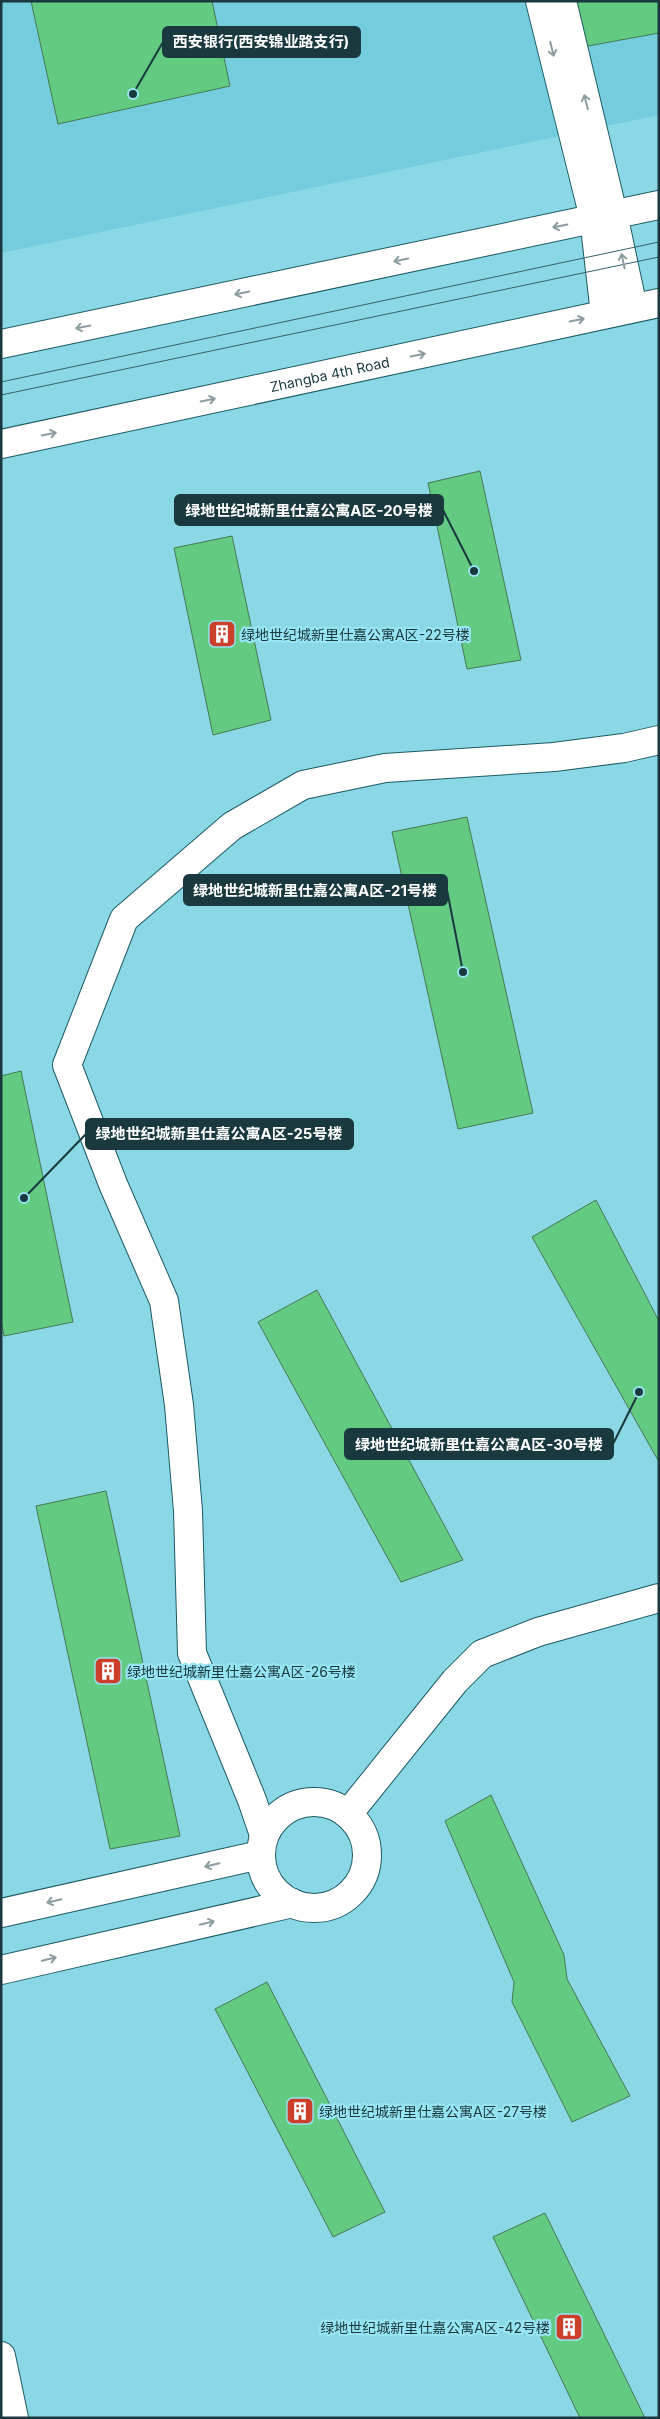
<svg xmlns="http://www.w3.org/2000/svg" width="660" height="2419" font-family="Inter,'Noto Sans SC',sans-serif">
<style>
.built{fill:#74ccdd}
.building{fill:#62ca81;stroke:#487954}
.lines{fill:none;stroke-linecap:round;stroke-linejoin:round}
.street-casing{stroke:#1d5a64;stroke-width:30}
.secondary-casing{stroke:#1d5a64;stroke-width:30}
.primary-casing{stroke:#1d5a64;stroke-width:30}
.street{stroke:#fff;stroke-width:28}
.secondary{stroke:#fff;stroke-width:28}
.primary{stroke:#fff;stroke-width:28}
.tram{stroke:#36626a;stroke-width:1}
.oneway{stroke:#8c9c9f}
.labels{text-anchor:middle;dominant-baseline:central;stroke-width:4.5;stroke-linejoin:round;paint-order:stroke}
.street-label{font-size:14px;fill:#19393f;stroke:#97e4f3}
.poi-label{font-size:14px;fill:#19393f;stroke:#97e4f3;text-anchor:start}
.leader{fill:none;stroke:#19393f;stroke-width:2}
.callout-dot{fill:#19393f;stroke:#97e4f3;stroke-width:2}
.callout{fill:#19393f;stroke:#19393f;stroke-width:2}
.callout-label{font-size:15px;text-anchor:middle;font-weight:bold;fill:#fff}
</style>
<rect width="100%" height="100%" fill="#8ad7e6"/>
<polygon class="built" points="1,1 659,1 659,115 1,253"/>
<g class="building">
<polygon points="31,1 212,1 230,86 58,124"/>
<polygon points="567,1 659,1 659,33 577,48"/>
<polygon points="480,471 521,660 467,669 428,483"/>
<polygon points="232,536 271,720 213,735 174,548"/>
<polygon points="467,817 533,1113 458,1129 392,832"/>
<polygon points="21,1071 73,1322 4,1336 1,1321 1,1076"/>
<polygon points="596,1200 659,1321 659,1462 532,1237"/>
<polygon points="317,1290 463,1560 401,1582 258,1322"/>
<polygon points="106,1491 180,1836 110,1849 36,1506"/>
<polygon points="491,1795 564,1955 567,1979 630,2096 572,2122 512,2002 514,1982 445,1821"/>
<polygon points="267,1982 385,2212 333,2237 215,2009"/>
<polygon points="545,2213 645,2418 580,2418 493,2237"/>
</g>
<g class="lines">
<defs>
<g id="street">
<polyline points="540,1 594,218 605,314"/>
<polyline points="562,1 613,214 633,308"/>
<circle cx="314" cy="1855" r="53"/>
<polyline points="348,1814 455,1681 482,1654 538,1632 659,1598"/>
<polyline points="264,1835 252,1800 192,1653 188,1511 179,1405 164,1301 113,1184 67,1065 124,919 232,826 303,785 385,768 554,757 624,748 659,740"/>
<polyline points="1,1913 260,1855"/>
<polyline points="1,1970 293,1903"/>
</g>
<polyline id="secondary" points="1,2356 14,2418"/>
<g id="primary">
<polyline points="1,344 659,205"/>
<path id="s1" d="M1 444 659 303"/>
</g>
</defs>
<use href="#street" class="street-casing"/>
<use href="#secondary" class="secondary-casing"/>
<use href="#primary" class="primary-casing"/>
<use href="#street" class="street"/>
<use href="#secondary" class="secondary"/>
<use href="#primary" class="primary"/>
<g class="tram">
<polyline points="1,382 659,242"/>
<polyline points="1,395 659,257"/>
</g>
</g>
<defs><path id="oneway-shaft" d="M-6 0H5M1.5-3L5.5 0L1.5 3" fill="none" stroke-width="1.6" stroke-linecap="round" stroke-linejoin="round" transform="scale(1.25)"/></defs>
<g class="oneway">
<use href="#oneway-shaft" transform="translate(552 49) rotate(76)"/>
<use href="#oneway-shaft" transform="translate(586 102) rotate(-104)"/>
<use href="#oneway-shaft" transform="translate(560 226) rotate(168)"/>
<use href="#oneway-shaft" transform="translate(401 260) rotate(168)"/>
<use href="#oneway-shaft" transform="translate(623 261) rotate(-102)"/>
<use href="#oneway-shaft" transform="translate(242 293) rotate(168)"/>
<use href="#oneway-shaft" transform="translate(577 320) rotate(-12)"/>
<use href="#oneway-shaft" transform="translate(83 327) rotate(168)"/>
<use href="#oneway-shaft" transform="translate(418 355) rotate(-12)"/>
<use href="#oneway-shaft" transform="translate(208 400) rotate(-12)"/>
<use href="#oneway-shaft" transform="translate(49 434) rotate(-12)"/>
<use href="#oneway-shaft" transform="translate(212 1865) rotate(167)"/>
<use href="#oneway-shaft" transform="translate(54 1901) rotate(167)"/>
<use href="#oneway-shaft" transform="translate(207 1923) rotate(-13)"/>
<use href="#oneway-shaft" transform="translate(49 1959) rotate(-13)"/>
</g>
<defs>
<symbol id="building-square" viewBox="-11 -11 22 22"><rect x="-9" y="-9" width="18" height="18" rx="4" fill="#cb3f2b" stroke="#97e4f3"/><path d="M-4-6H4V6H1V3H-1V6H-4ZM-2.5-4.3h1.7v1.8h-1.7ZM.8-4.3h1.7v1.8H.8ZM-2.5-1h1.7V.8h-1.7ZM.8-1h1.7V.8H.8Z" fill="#fff"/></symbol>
</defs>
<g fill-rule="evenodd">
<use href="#building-square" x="206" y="618" width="32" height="32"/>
<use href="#building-square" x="92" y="1655" width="32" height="32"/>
<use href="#building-square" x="284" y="2095" width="32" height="32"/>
<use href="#building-square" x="553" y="2311" width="32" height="32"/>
</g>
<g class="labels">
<g class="street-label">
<text stroke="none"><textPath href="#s1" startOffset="336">Zhangba 4th Road</textPath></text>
</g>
<g class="poi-label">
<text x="241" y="634">绿地世纪城新里仕嘉公寓A区-22号楼</text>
<text x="127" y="1671">绿地世纪城新里仕嘉公寓A区-26号楼</text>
<text x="319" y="2111">绿地世纪城新里仕嘉公寓A区-27号楼</text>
<text x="550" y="2327" text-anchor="end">绿地世纪城新里仕嘉公寓A区-42号楼</text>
</g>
</g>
<path class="leader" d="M133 94L163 42M474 571L443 510M463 972L447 890M24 1198L86 1134M639 1392L613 1444"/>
<g class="callout-dot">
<circle cx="133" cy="94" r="5"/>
<circle cx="474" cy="571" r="5"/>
<circle cx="463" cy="972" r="5"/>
<circle cx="24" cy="1198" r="5"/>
<circle cx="639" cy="1392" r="5"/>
</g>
<g class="callout">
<rect x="163" y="27" width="197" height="30" rx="5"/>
<rect x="175" y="495" width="268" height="30" rx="5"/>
<rect x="184" y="875" width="263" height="30" rx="5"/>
<rect x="86" y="1119" width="267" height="30" rx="5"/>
<rect x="345" y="1429" width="268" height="30" rx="5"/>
</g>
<g class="callout-label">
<text x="261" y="47">西安银行(西安锦业路支行)</text>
<text x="309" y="516">绿地世纪城新里仕嘉公寓A区-20号楼</text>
<text x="315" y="896">绿地世纪城新里仕嘉公寓A区-21号楼</text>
<text x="219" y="1139">绿地世纪城新里仕嘉公寓A区-25号楼</text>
<text x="479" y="1450">绿地世纪城新里仕嘉公寓A区-30号楼</text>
</g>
<rect width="660" height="2419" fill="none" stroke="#19393f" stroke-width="5"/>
</svg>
